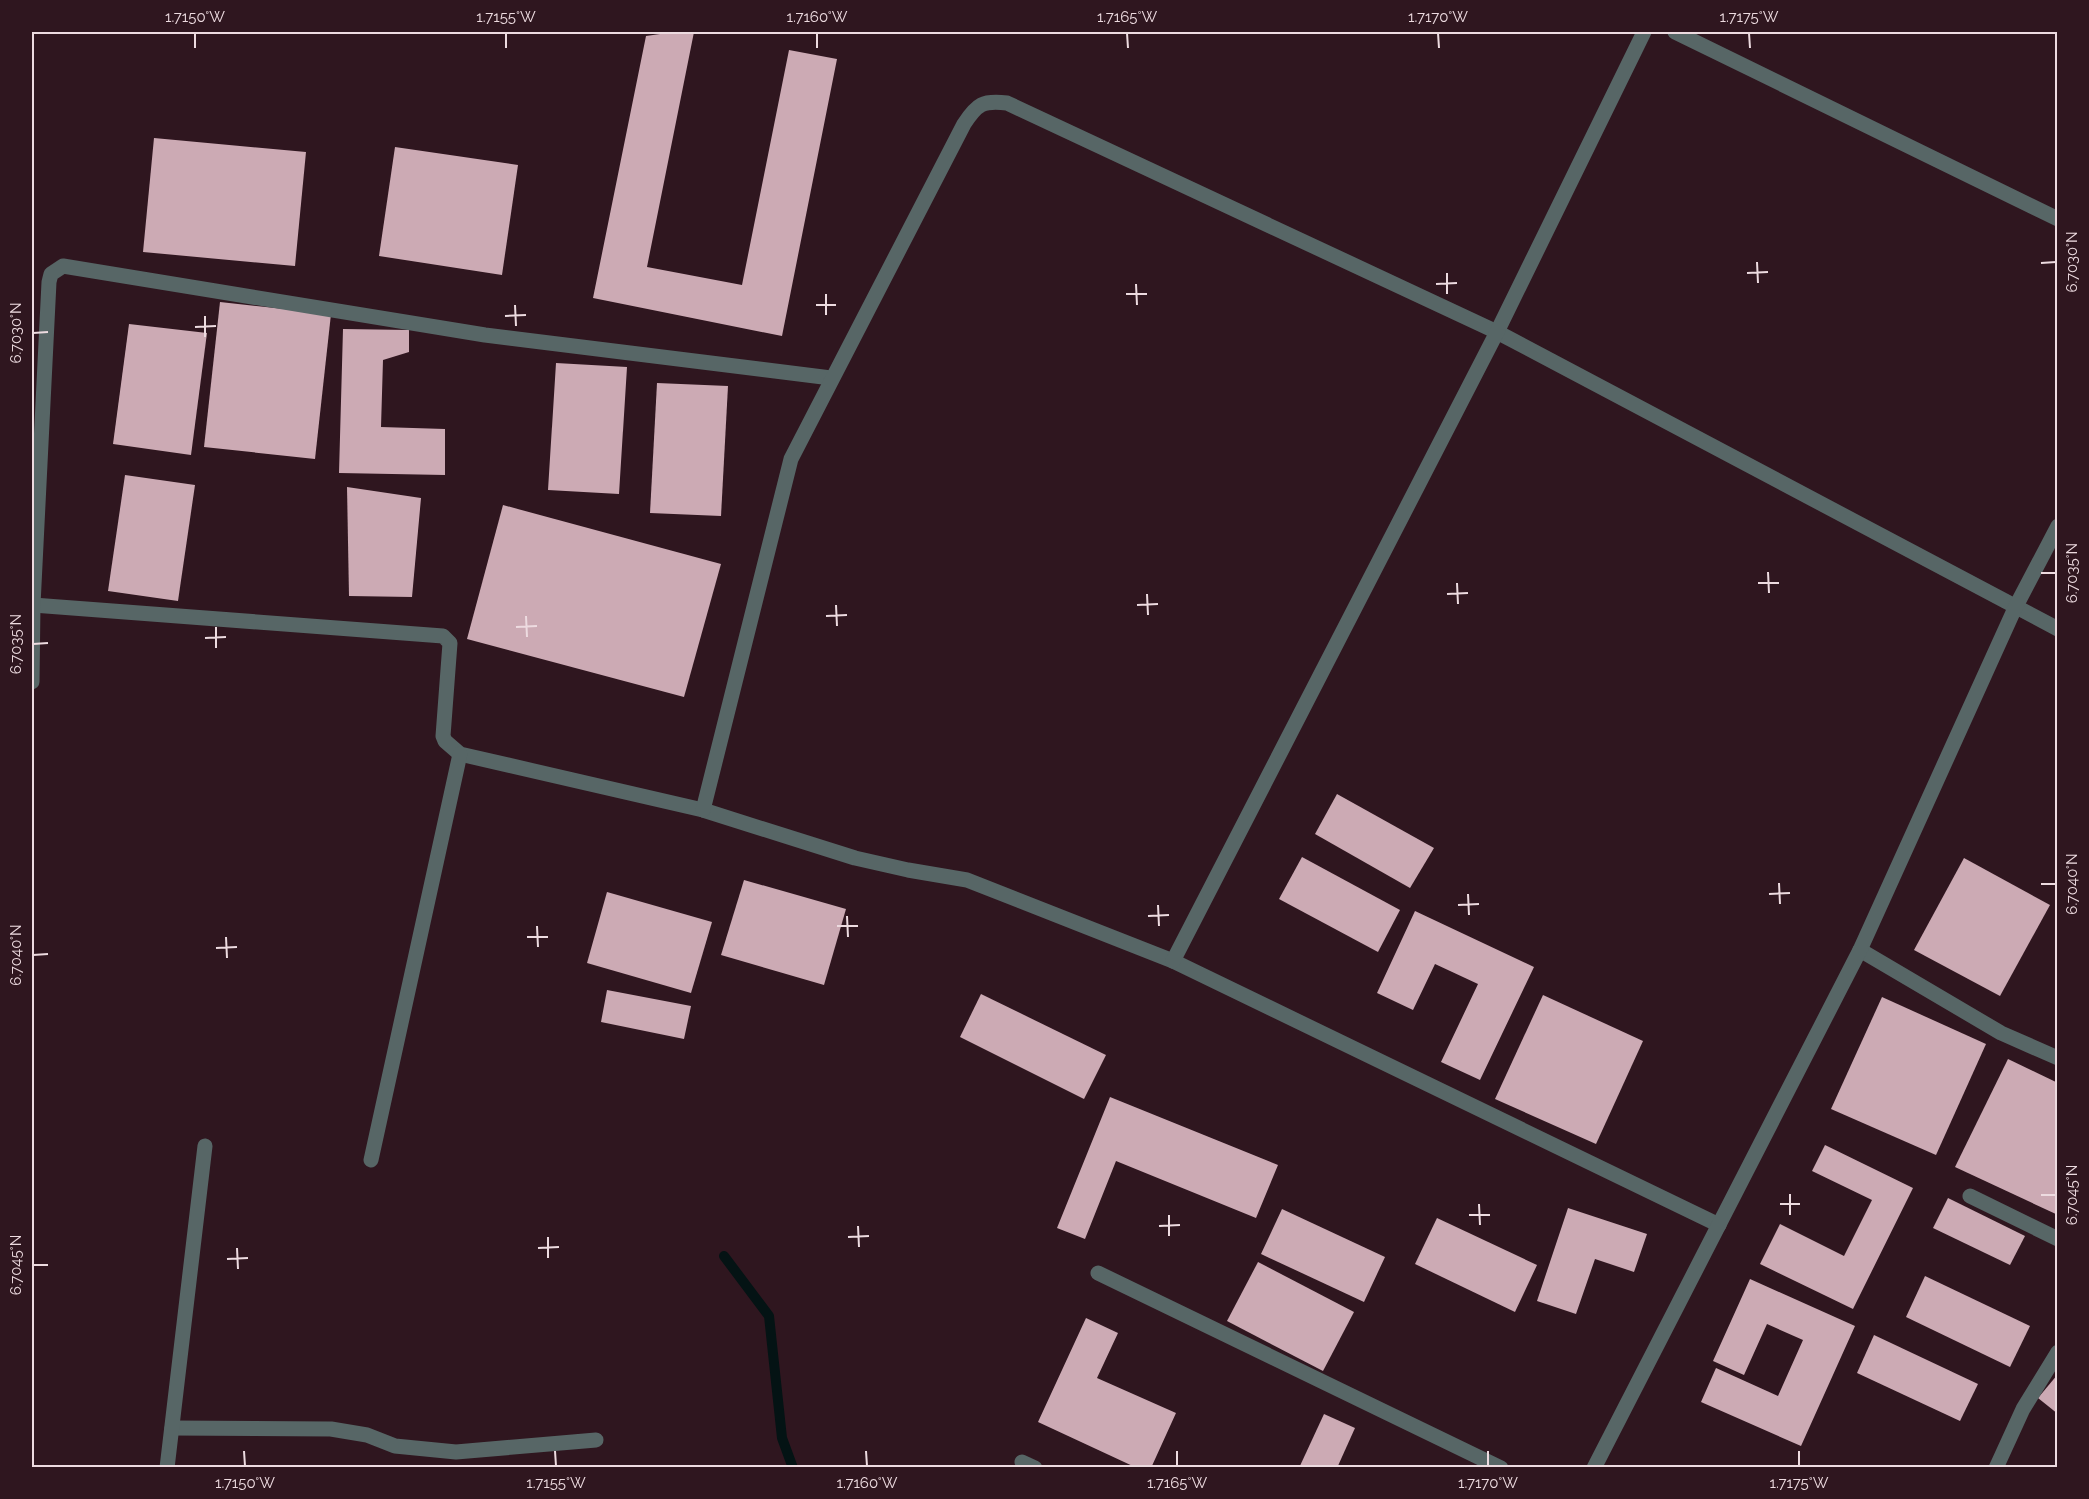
<svg xmlns="http://www.w3.org/2000/svg" width="2089" height="1499" font-family="Raleway,sans-serif">
<style>
.lines{fill:none;stroke-linecap:round;stroke-linejoin:round}
.stream{stroke:#041314;stroke-width:10}
.building{fill:#ccaab4}
.street{stroke:#576666;stroke-width:15}
.ticks{fill:none;stroke:#eddbe0;stroke-width:2}
.neatline{fill:none;stroke:#eddbe0;stroke-width:2}
.ticks-label{font-size:15px;text-anchor:middle;fill:#eddbe0}
</style>
<rect width="100%" height="100%" fill="#2f161f"/>
<g class="lines">
<polyline class="stream" points="724,1256 769,1316 782,1438 793,1468"/>
</g>
<g class="building">
<polygon points="674,32 694,32 647,267 742,285 789,50 837,59 782,336 593,298 646,36"/>
<polygon points="154,138 306,152 295,266 143,252"/>
<polygon points="395,147 518,165 502,275 379,256"/>
<polygon points="220,302 331,314 315,459 204,447"/>
<polygon points="129,324 207,333 191,455 113,444"/>
<polygon points="343,329 409,330 409,352 383,360 381,427 445,429 445,475 339,473"/>
<polygon points="556,363 627,367 619,494 548,490"/>
<polygon points="657,383 728,386 721,516 650,513"/>
<polygon points="125,475 195,485 178,601 108,591"/>
<polygon points="347,487 421,498 412,597 349,596"/>
<polygon points="503,505 721,564 684,697 467,639"/>
<polygon points="1337,794 1434,848 1410,888 1315,834"/>
<polygon points="1302,857 1400,910 1378,952 1279,899"/>
<polygon points="1964,858 2050,905 2000,996 1914,950"/>
<polygon points="744,880 846,909 824,985 721,955"/>
<polygon points="607,892 712,922 691,993 587,963"/>
<polygon points="1415,911 1534,967 1480,1080 1441,1062 1478,984 1435,964 1413,1010 1377,993"/>
<polygon points="607,990 691,1006 684,1039 601,1022"/>
<polygon points="981,994 1106,1055 1084,1099 960,1037"/>
<polygon points="1543,995 1643,1041 1596,1144 1495,1099"/>
<polygon points="1882,997 1986,1044 1936,1155 1831,1109"/>
<polygon points="2008,1059 2058,1083 2058,1215 1955,1167"/>
<polygon points="1110,1097 1278,1165 1256,1218 1116,1161 1085,1239 1057,1228"/>
<polygon points="1825,1145 1913,1188 1853,1309 1760,1264 1780,1224 1844,1256 1872,1200 1812,1171"/>
<polygon points="1948,1198 2025,1236 2010,1265 1933,1228"/>
<polygon points="1568,1208 1647,1234 1634,1272 1595,1259 1576,1314 1537,1301"/>
<polygon points="1282,1209 1385,1257 1364,1302 1261,1254"/>
<polygon points="1437,1218 1537,1265 1515,1312 1415,1264"/>
<polygon points="1258,1262 1354,1312 1323,1371 1227,1321"/>
<polygon points="1925,1276 2030,1326 2010,1367 1906,1317"/>
<polygon points="1750,1279 1855,1326 1801,1446 1701,1402 1716,1368 1778,1396 1803,1340 1767,1324 1744,1375 1713,1361"/>
<polygon points="1086,1318 1118,1333 1097,1378 1176,1413 1151,1468 1137,1468 1038,1422"/>
<polygon points="1874,1335 1978,1384 1960,1421 1857,1373"/>
<polygon points="2058,1374 2058,1414 2038,1398"/>
<polygon points="1324,1414 1355,1428 1337,1468 1299,1468"/>
</g>
<g class="lines">
<g class="street">
<polyline points="1675,32 2058,219"/>
<polyline points="33,605 443,636 450,643 443,736 445,741 460,754 703,810 855,858 908,870 967,880 1173,961 1719,1225"/>
<polyline points="32,682 33,605 49,282 51,274 63,266 485,335 831,378"/>
<path d="M703 810 791 459 964 124C977 104 983 100 1007 103L1497 332 2058 629"/>
<polyline points="1860,950 2001,1033 2058,1058"/>
<polyline points="1173,961 1497,332 1644,32"/>
<polyline points="371,1160 460,754"/>
<polyline points="1970,1196 2058,1239"/>
<polyline points="1098,1273 1501,1468"/>
<polyline points="172,1428 331,1429 367,1435 395,1446 456,1452 596,1440"/>
<polyline points="1022,1462 1035,1468"/>
<polyline points="167,1468 205,1146"/>
<polyline points="1594,1468 1860,950 2015,608 2058,526"/>
<polyline points="1996,1468 2023,1409 2058,1352"/>
</g>
</g>
<path class="ticks" d="M195 33V48M506 33V48M817 33V48M1127 33 1128 48M1438 33 1439 48M1749 33 1750 48M1757 262 1758 283M2041 263 2056 262M1447 273V294M1747 273 1768 272M1136 284 1137 305M1436 284 1457 283M826 294V315M1126 294H1147M515 305 516 326M816 305H836M205 316V337M505 316 526 315M195 327 216 326M33 333 48 332M1768 572 1769 593M2041 573H2056M1457 583 1458 604M1758 583H1779M1147 594 1148 615M1447 594 1468 593M836 605 837 626M1137 605 1158 604M526 616 527 637M826 616 847 615M216 627V648M516 627 537 626M205 638 226 637M33 644 48 643M1779 883 1780 904M2041 884H2056M1468 894 1469 915M1769 894 1790 893M1158 905 1159 926M1458 905 1479 904M847 916 848 937M1148 916 1169 915M537 926 538 947M837 926H858M226 937 227 958M527 937H548M216 948 237 947M33 955 48 954M1790 1194V1215M2041 1195H2056M1479 1204 1480 1225M1780 1204H1800M1169 1215V1236M1469 1215H1490M858 1226 859 1247M1159 1226 1180 1225M548 1237V1258M848 1237 869 1236M237 1248 238 1269M538 1248 559 1247M227 1259 248 1258M33 1265H48M244 1451 245 1466M555 1451 556 1466M866 1451 867 1466M1177 1451V1466M1488 1451V1466M1799 1451V1466"/>
<rect width="2089" height="1499" fill="none" stroke="#2f161f" stroke-width="66"/>
<rect x="33" y="33" width="2023" height="1433" class="neatline"/>
<g class="ticks-label">
<text x="195" y="22">1.7150°W</text>
<text x="506" y="22">1.7155°W</text>
<text x="817" y="22">1.7160°W</text>
<text x="1127" y="22">1.7165°W</text>
<text x="1438" y="22">1.7170°W</text>
<text x="1749" y="22">1.7175°W</text>
<text transform="translate(2072 262) rotate(-90)" y="5">6.7030°N</text>
<text transform="translate(16 333) rotate(-90)" y="5">6.7030°N</text>
<text transform="translate(2072 573) rotate(-90)" y="5">6.7035°N</text>
<text transform="translate(16 644) rotate(-90)" y="5">6.7035°N</text>
<text transform="translate(2072 884) rotate(-90)" y="5">6.7040°N</text>
<text transform="translate(16 955) rotate(-90)" y="5">6.7040°N</text>
<text transform="translate(2072 1195) rotate(-90)" y="5">6.7045°N</text>
<text transform="translate(16 1265) rotate(-90)" y="5">6.7045°N</text>
<text x="245" y="1488">1.7150°W</text>
<text x="556" y="1488">1.7155°W</text>
<text x="867" y="1488">1.7160°W</text>
<text x="1177" y="1488">1.7165°W</text>
<text x="1488" y="1488">1.7170°W</text>
<text x="1799" y="1488">1.7175°W</text>
</g>
</svg>
